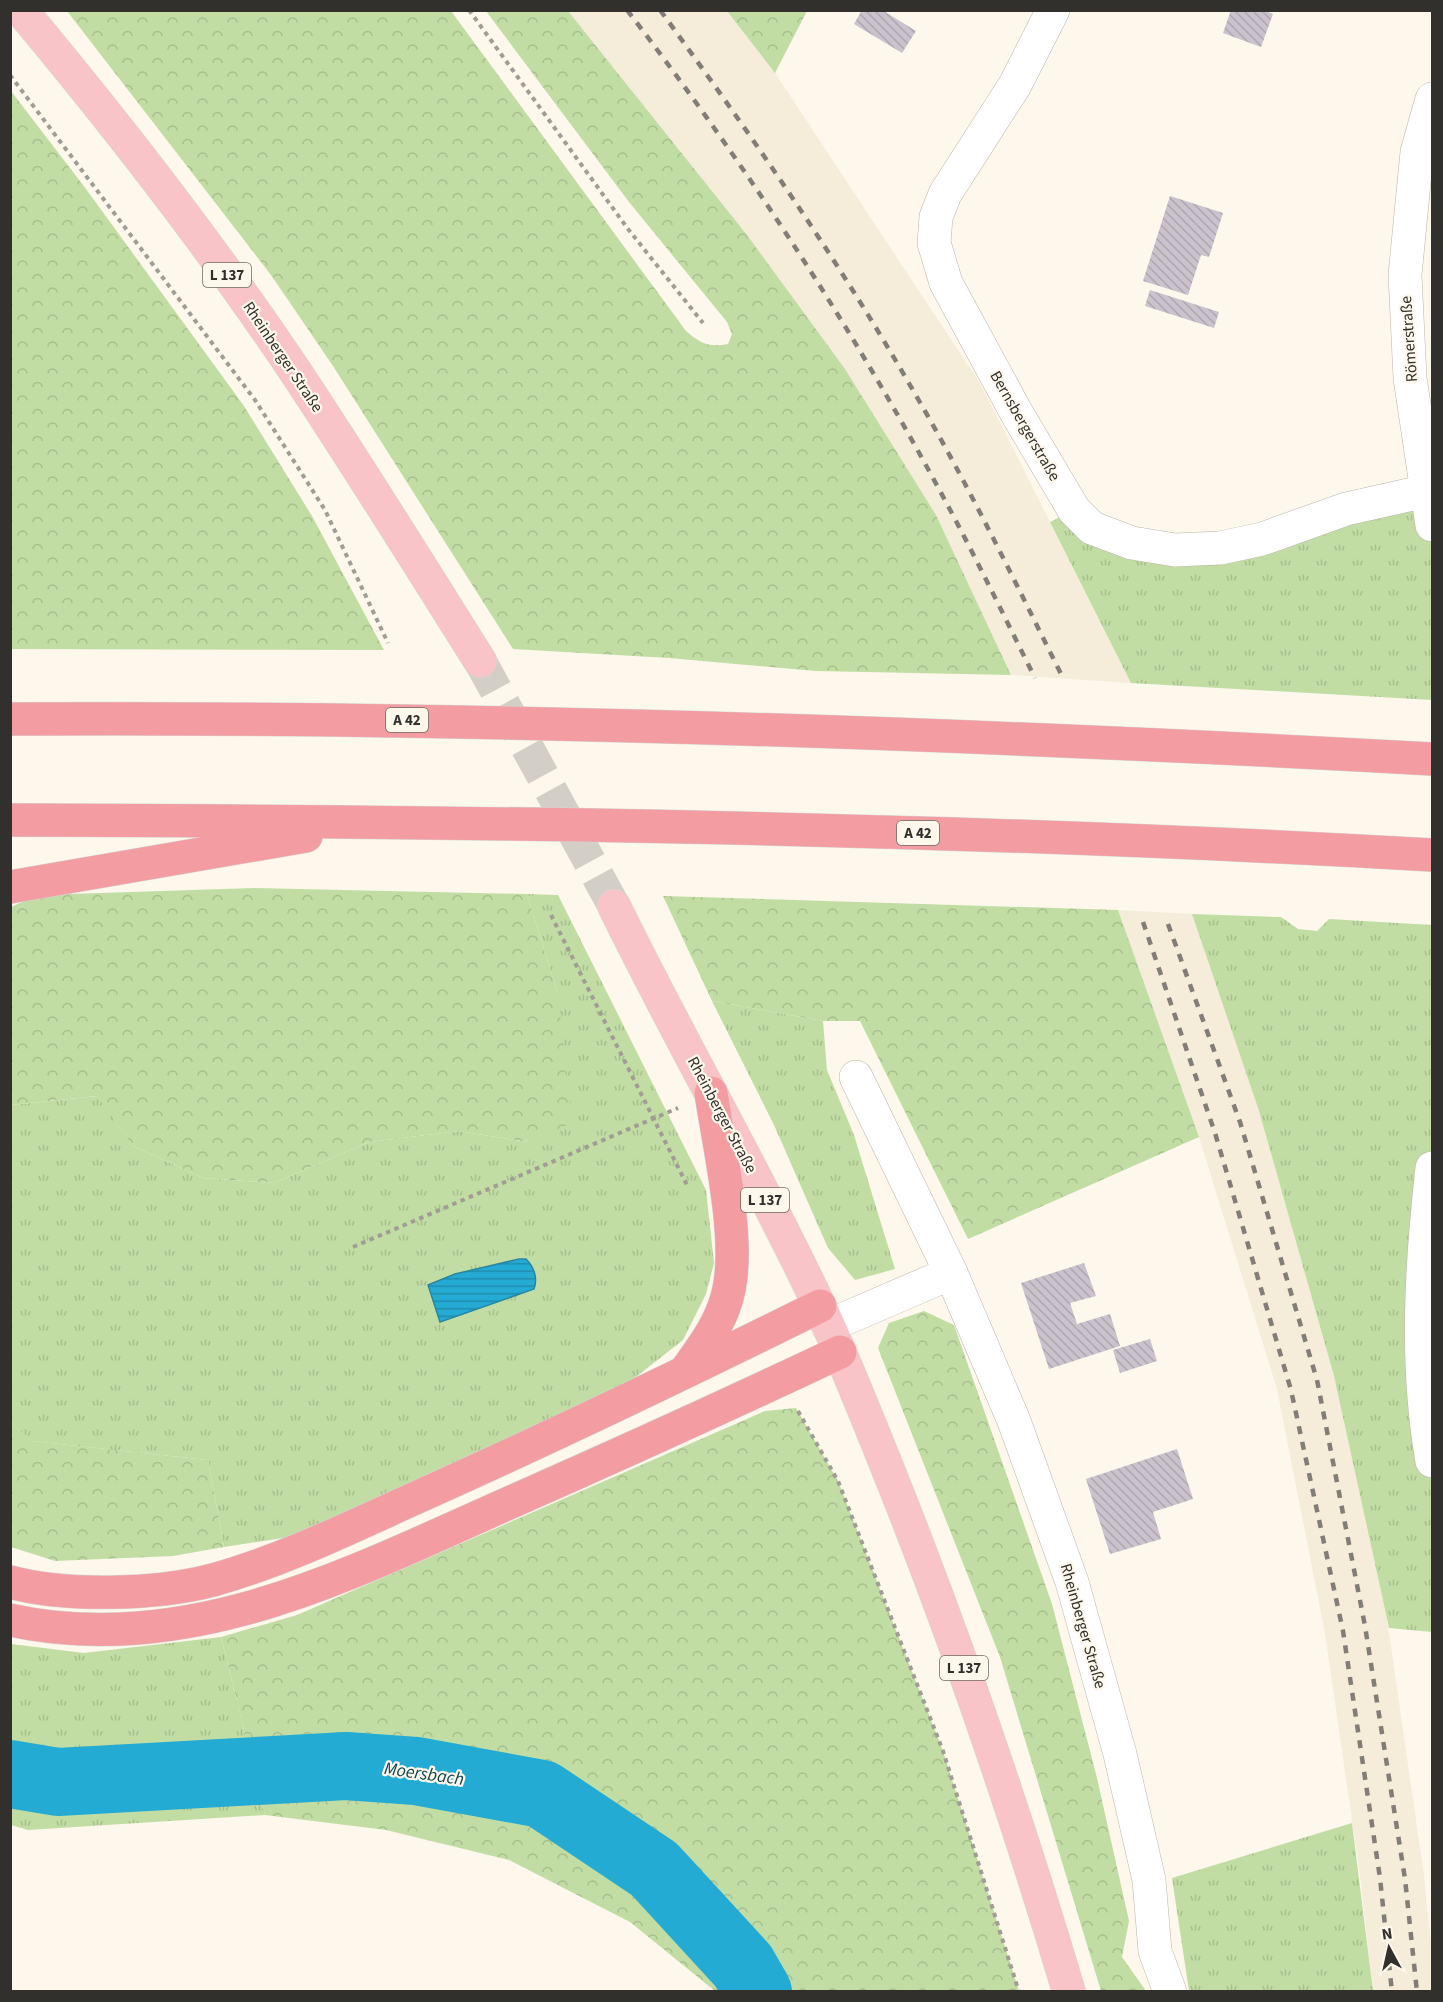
<svg xmlns="http://www.w3.org/2000/svg" width="1443" height="2002" font-family="'Source Sans 3',sans-serif">
<style>
.built{fill:#f5ecda}
.grass{fill:url(#grass-tufts)}
.forest{fill:url(#forest-crowns)}
.water{fill:url(#water-rules);stroke:#2886a2;stroke-width:1.5}
.lines{fill:none;stroke-linecap:round;stroke-linejoin:round}
.river{stroke:#24abd4;stroke-width:68}
.building{fill:url(#building-back-hatch)}
.major-tunnel{stroke:#d4cfc6;stroke-width:33;stroke-dasharray:33 16;stroke-linecap:butt}
.minor-casing{stroke:#bbb5ab;stroke-width:34}
.major-casing{stroke:#d6d6d5;stroke-width:34}
.highway-casing{stroke:#d6d6d5;stroke-width:34}
.path{stroke:#a19d95;stroke-width:4;stroke-dasharray:4.5 4.5;stroke-linecap:butt}
.minor{stroke:#fff;stroke-width:33}
.major{stroke:#f8c4c7;stroke-width:33}
.highway{stroke:#f39da2;stroke-width:33}
.rail{stroke:#817d77;stroke-width:4.5;stroke-dasharray:8 8;stroke-linecap:butt}
.labels{text-anchor:middle;dominant-baseline:central;stroke-width:4.5;stroke-linejoin:round;paint-order:stroke}
.shield{fill:#fdf7ec;stroke:#6f6c66;stroke-width:1.5}
.shield-label{font-size:15px;font-weight:bold;fill:#32302c}
.street-label{font-size:16px;fill:#32302c;stroke:#fdf7ec}
.water-label{font-size:18px;font-style:italic;fill:#0e4455;stroke:#fdf7ec}
</style>
<defs>
<pattern id="grass-tufts" width="24" height="20" patternUnits="userSpaceOnUse" patternTransform="scale(1.5)"><rect width="24" height="20" fill="#c2dda4"/><path d="M3 7l-1-3M5 7V3M7 7l1-3M15 17l-1-3M17 17v-4M19 17l1-3" fill="none" stroke="#a7be8d"/></pattern>
<pattern id="forest-crowns" width="20" height="18" patternUnits="userSpaceOnUse" patternTransform="scale(1.5)"><rect width="20" height="18" fill="#c2dda4"/><path d="M2 6a3 3 0 1 1 6 0M12 15a3 3 0 1 1 6 0" fill="none" stroke="#a7be8d"/></pattern>
<pattern id="water-rules" width="6" height="5" patternUnits="userSpaceOnUse" patternTransform="scale(1.5)"><rect width="6" height="5" fill="#24abd4"/><path d="M0 2.5h6" fill="none" stroke="#208cac"/></pattern>
<pattern id="building-back-hatch" width="6" height="6" patternUnits="userSpaceOnUse" patternTransform="scale(1.5)"><rect width="6" height="6" fill="#cac2cc"/><path d="M-1 5l2 2M0 0l6 6M5-1l2 2" fill="none" stroke="#aea7af"/></pattern>
</defs>
<rect width="100%" height="100%" fill="#fdf7ec"/>
<g class="built">
<polygon points="568,11 727,11 775,73 981,385 1131,683 1011,675 936,515 845,369"/>
<polygon points="1118,910 1192,914 1259,1111 1334,1376 1387,1619 1424,1876 1432,1956 1432,1991 1373,1991 1360,1875 1325,1633 1277,1389 1199,1137"/>
</g>
<g class="grass">
<polygon points="1426,491 1432,525 1432,700 1131,683 1050,522 1074,510 1175,550"/>
<polygon points="527,894 558,895 706,1190 714,1263 706,1294 683,1340 623,1387 296,1536 224,1547 208,1460 31,1441 11,1423 11,1105 98,1096 133,1146 203,1178 274,1183 369,1142 459,1131 528,1142 558,994"/>
<polygon points="1192,914 1281,917 1298,929 1317,931 1329,919 1432,925 1432,1632 1389,1628 1334,1376 1259,1111"/>
<polygon points="712,1001 823,1021 827,1070 854,1135 895,1269 855,1280 828,1248 774,1125"/>
<polygon points="221,1637 265,1815 28,1830 11,1825 11,1644 84,1653"/>
<polygon points="1352,1823 1373,1991 1189,1991 1172,1878"/>
</g>
<g class="forest">
<path d="M67 11H451L686 331C700 343 709 348 728 344L732 334 727 322 629 202 486 11H568L747 235 845 369 936 515 1011 675 816 671 669 658 513 649 333 366 271 275Z"/>
<polygon points="727,11 807,11 775,73"/>
<polygon points="11,91 86,189 244,406 312,516 384,650 11,649"/>
<polygon points="254,888 527,894 558,994 572,1123 528,1142 459,1131 369,1142 274,1183 203,1178 133,1146 97,1096 11,1105 11,907 38,895"/>
<polygon points="663,896 1118,910 1199,1137 968,1239 860,1021 823,1021 712,1001"/>
<polygon points="924,1311 954,1325 1052,1604 1097,1778 1129,1921 1122,1957 1146,1991 1101,1991 1000,1657 878,1348 889,1323"/>
<polygon points="796,1408 838,1481 943,1751 1019,1991 715,1991 630,1922 509,1860 386,1830 265,1815 221,1637 297,1615 765,1411"/>
<polygon points="11,1423 32,1441 208,1460 224,1547 173,1556 55,1561 11,1547"/>
</g>
<path class="water" d="M519 1259H526C534 1267 538 1278 534 1289L440 1322 428 1285 455 1274Z"/>
<g class="lines">
<polyline class="river" points="10,1774 58,1782 346,1766 416,1771 542,1794 654,1869 743,1966 758,1992"/>
</g>
<g class="building">
<polygon points="862,10 882,10 916,31 902,53 854,24"/>
<polygon points="1231,10 1263,10 1273,14 1261,47 1223,33"/>
<polygon points="1170,196 1223,213 1209,257 1201,255 1188,295 1143,281"/>
<polygon points="1150,290 1219,312 1214,328 1145,306"/>
<polygon points="1084,1263 1096,1296 1070,1303 1077,1324 1110,1314 1120,1346 1049,1369 1021,1283"/>
<polygon points="1150,1339 1157,1361 1120,1373 1113,1350"/>
<polygon points="1177,1449 1193,1499 1153,1512 1161,1539 1110,1554 1086,1479"/>
</g>
<g class="lines">
<polyline class="major-tunnel" points="480,661 614,906"/>
<defs>
<g id="minor">
<polyline points="1053,10 1015,85 945,194 936,217 934,243 946,283 1016,412 1074,510 1092,528 1132,543 1175,550 1220,548 1262,539 1346,509 1426,491"/>
<polyline points="1432,99 1417,152 1405,275 1410,378 1432,525"/>
<polyline points="856,1077 951,1273"/>
<path d="M1432 1168C1421 1266 1415 1364 1432 1461"/>
<polyline points="828,1326 951,1273 1014,1421 1072,1582 1120,1754 1149,1880 1155,1951 1170,1992"/>
</g>
<g id="major">
<path d="M21 10C118 126 211 246 295 371 358 466 419 564 480 661"/>
<path d="M614 906C680 1041 756 1171 820 1307 847 1366 871 1427 895 1487 961 1653 1018 1821 1069 1992"/>
</g>
<g id="highway">
<path d="M10 719C485 716 959 733 1432 759"/>
<path d="M10 820C485 821 959 828 1432 855"/>
<polyline points="10,887 306,836"/>
<path d="M687 1369C705 1344 723 1320 729 1289 740 1237 719 1147 711 1093"/>
<path d="M10 1582C66 1597 156 1595 213 1580 288 1559 359 1523 431 1491 562 1432 691 1370 820 1306"/>
<path d="M10 1620C188 1659 351 1573 509 1503 620 1454 730 1404 840 1352"/>
</g>
</defs>
<use href="#minor" class="minor-casing"/>
<use href="#major" class="major-casing"/>
<use href="#highway" class="highway-casing"/>
<g class="path">
<polyline points="469,10 628,229 703,323"/>
<polyline points="10,75 255,400 325,510 388,643"/>
<polyline points="551,915 687,1185"/>
<polyline points="353,1247 678,1108"/>
<polyline points="798,1411 838,1481 943,1751 1019,1992"/>
</g>
<use href="#minor" class="minor"/>
<use href="#major" class="major"/>
<use href="#highway" class="highway"/>
<g class="rail">
<path d="M627 10C747 166 855 332 947 504 978 562 1006 620 1035 678"/>
<path d="M660 10C752 136 841 264 918 399 971 490 1017 586 1064 680"/>
<polyline points="1143,922 1215,1133 1291,1390 1343,1631 1380,1878 1392,1992"/>
<polyline points="1168,924 1240,1122 1317,1380 1365,1626 1405,1879 1417,1992"/>
</g>
</g>
<g class="labels">
<g class="shield">
<rect x="203" y="263" width="48" height="24" rx="4.5"/>
<rect x="386" y="708" width="42" height="24" rx="4.5"/>
<rect x="897" y="821" width="42" height="24" rx="4.5"/>
<rect x="741" y="1188" width="48" height="24" rx="4.5"/>
<rect x="940" y="1656" width="48" height="24" rx="4.5"/>
</g>
<g class="shield-label">
<text x="227" y="275">L 137</text>
<text x="407" y="720">A 42</text>
<text x="918" y="833">A 42</text>
<text x="765" y="1200">L 137</text>
<text x="964" y="1668">L 137</text>
</g>
<g class="street-label">
<text transform="translate(1409 339) rotate(-94)">Römerstraße</text>
<text transform="translate(283 357) rotate(56)">Rheinberger Straße</text>
<text transform="translate(1025 426) rotate(60)">Bernsbergerstraße</text>
<text transform="translate(722 1115) rotate(62)">Rheinberger Straße</text>
<text transform="translate(1083 1626) rotate(74)">Rheinberger Straße</text>
</g>
<g class="water-label">
<text transform="translate(424 1774) rotate(8)">Moersbach</text>
</g>
</g>
<rect width="1443" height="2002" fill="none" stroke="#32302c" stroke-width="24"/>
<g transform="translate(1389 1948) rotate(352)" stroke="#fdf7ec" stroke-width="4.5" paint-order="stroke">
<path d="M0-4.5L10 22L0 15L-10 22Z" fill="#32302c"/>
<text y="-9" font-size="16" font-weight="bold" text-anchor="middle" fill="#32302c">N</text>
</g>
</svg>
